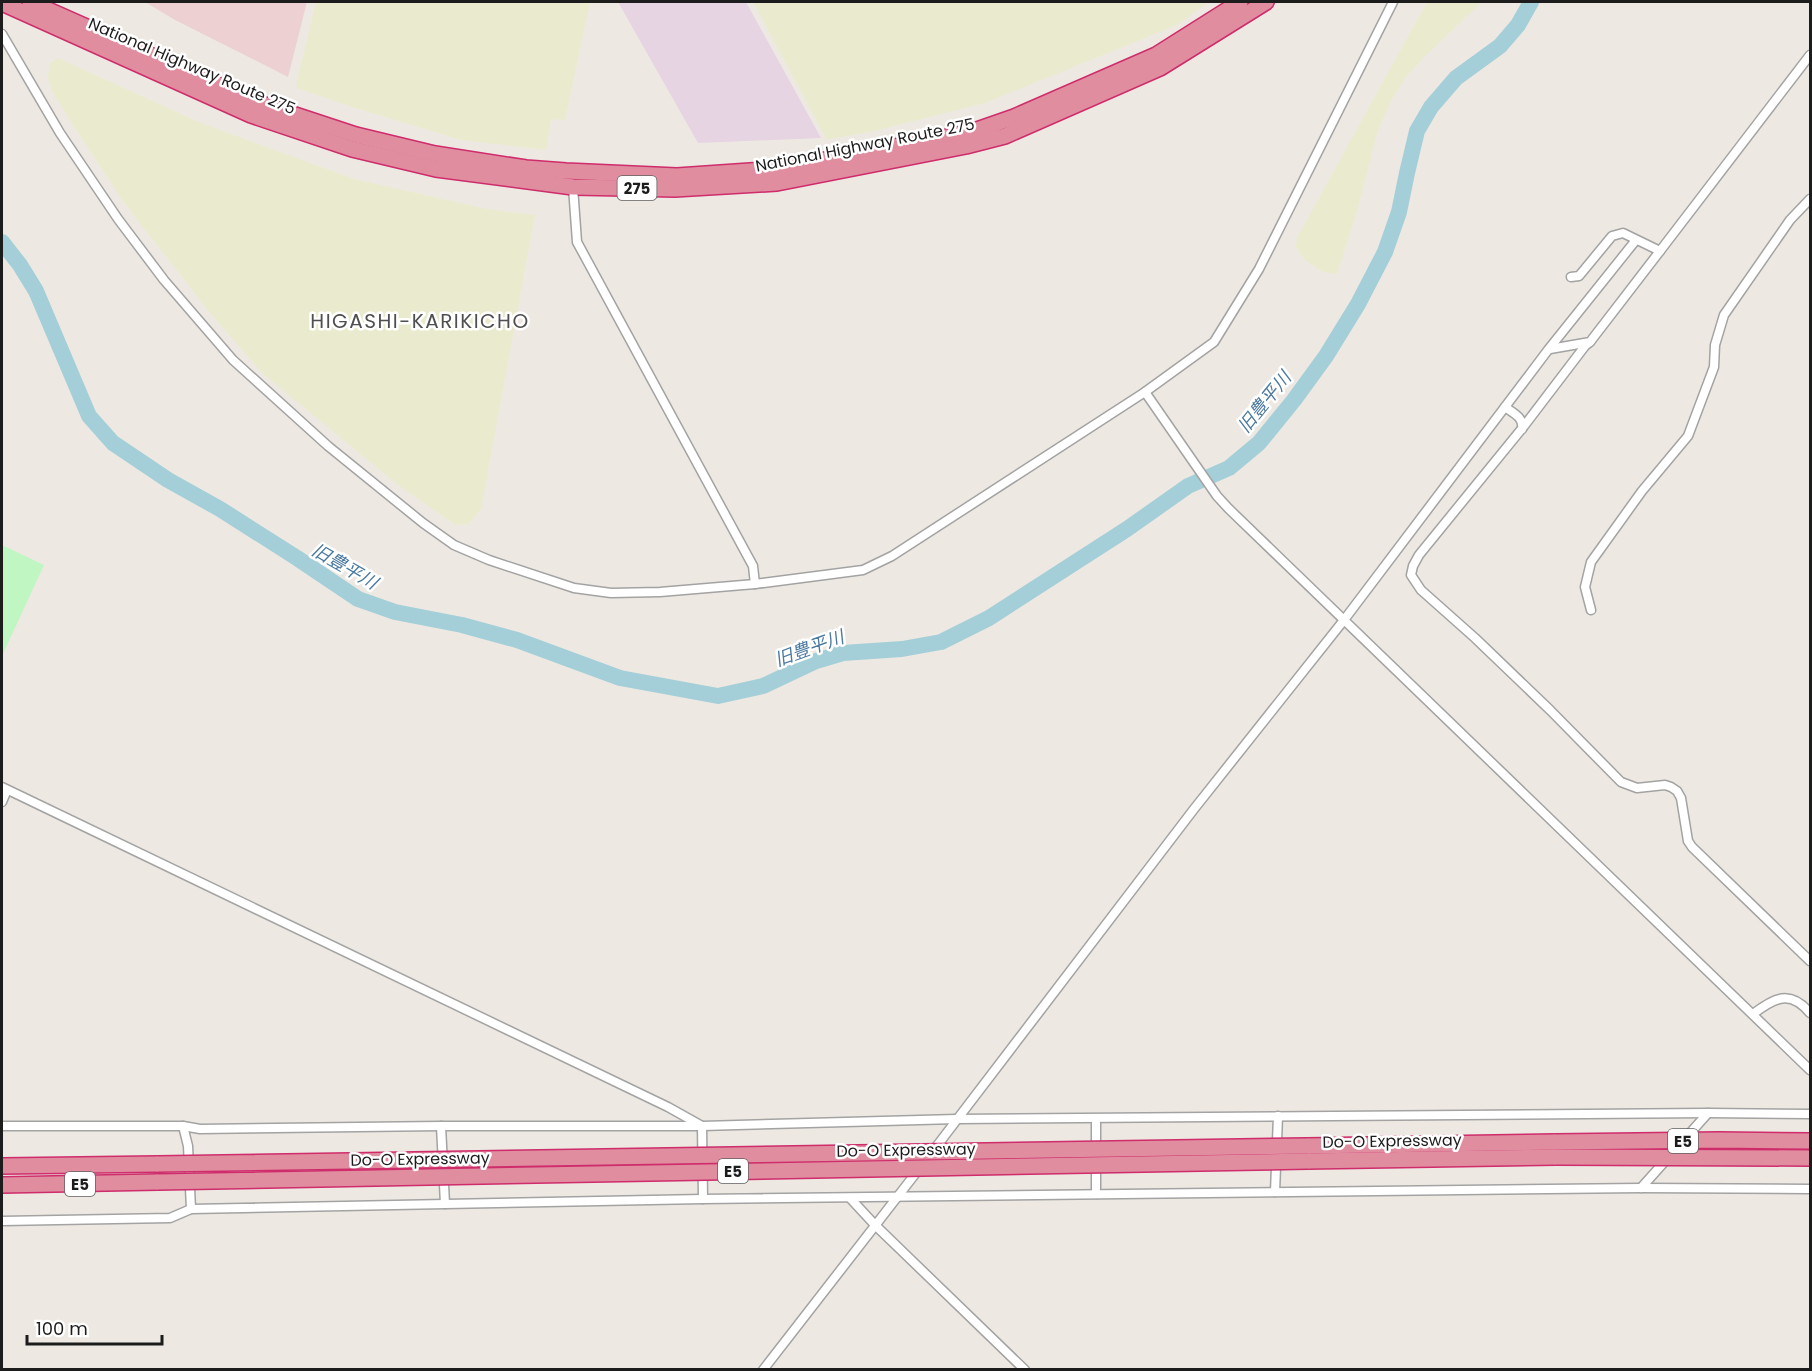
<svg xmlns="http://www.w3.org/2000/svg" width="1812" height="1371" font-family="Poppins,'Noto Sans JP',sans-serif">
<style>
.commercial{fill:#edd1d2}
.industrial{fill:#e6d4e3}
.farmland{fill:#eaebce}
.park{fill:#c0f6c2}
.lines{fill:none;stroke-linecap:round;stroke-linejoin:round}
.river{stroke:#a4cfd9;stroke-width:16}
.street-casing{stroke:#a3a3a3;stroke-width:11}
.highway-casing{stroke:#ce2c6b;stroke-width:18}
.street{stroke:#fff;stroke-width:8}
.highway{stroke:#e18da0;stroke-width:15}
.highway-bridge-casing{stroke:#ce2c6b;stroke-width:18;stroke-linecap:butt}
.highway-bridge{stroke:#e18da0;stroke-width:15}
.labels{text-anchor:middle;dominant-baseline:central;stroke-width:5;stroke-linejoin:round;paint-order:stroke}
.shield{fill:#fff;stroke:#606060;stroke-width:1.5}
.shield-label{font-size:15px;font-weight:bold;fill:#1c1c1c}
.street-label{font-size:16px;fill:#1c1c1c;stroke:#fff}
.water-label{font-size:18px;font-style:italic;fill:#4b799f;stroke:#fff}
.quarter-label{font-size:20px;letter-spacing:1.5px;fill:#4f4f4f;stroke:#fff}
</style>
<rect width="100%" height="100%" fill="#ede9e2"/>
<polygon class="commercial" points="145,2 307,2 288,77 175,20"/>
<polygon class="industrial" points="618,2 746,2 821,138 698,143"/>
<g class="farmland">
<polygon points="316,2 590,2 565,120 551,119 546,150 461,140 352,107 297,88 297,81"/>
<polygon points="753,2 1209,2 1177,25 985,103 878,130 827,140"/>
<polygon points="1427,2 1482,2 1423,58 1405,78 1392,99 1378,130 1357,211 1337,274 1323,272 1305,260 1296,247 1297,238"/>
<polygon points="58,58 201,123 354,179 487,209 535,215 481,509 469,524 455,525 398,485 261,372 207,309 125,204 71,122 53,93 48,78 50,63"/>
</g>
<polygon class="park" points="2,545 44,565 2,656"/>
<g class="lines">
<polyline class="river" points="2,242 20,265 36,291 89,416 113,443 168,480 220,509 297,558 358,599 395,612 462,625 517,640 620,678 718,696 763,686 816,661 843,653 902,649 941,642 989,618 1127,529 1188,486 1229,468 1259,443 1294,400 1326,356 1358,304 1385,252 1399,212 1407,173 1417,131 1431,107 1456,78 1500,46 1518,25 1531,2"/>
<defs>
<g id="street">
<polyline points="2,34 60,133 118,219 164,280 233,360 328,446 423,523 454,545 489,560 574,588 611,593 660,592 755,584 863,570 892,556 1145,392 1214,342 1259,269 1393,2"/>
<polyline points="573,187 577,242 753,566 755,584"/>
<polyline points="1571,277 1579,276 1612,236 1623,233 1660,251 1810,55"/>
<polyline points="1590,342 1585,346 1524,426 1419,555 1413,566 1411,575 1421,590 1475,638 1550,710 1621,782 1637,788 1665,785 1671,787 1677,791 1681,798 1688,841 1692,847 1810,961"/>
<polyline points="1550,349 1590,342 1660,251"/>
<polyline points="1145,392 1217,496 1228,508 1810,1070"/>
<path d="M1505 407C1513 413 1524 417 1522 429"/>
<polyline points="1591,610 1585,587 1591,562 1642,491 1688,436 1714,367 1715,345 1724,315 1790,220 1810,199"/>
<polyline points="2,787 668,1107 702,1126 703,1199"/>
<polyline points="2,802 7,790"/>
<path d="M1753 1014C1774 998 1790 989 1810 1013"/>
<polyline points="2,1126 183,1126 200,1129 441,1126 702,1126 957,1119 1708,1113 1810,1114"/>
<polyline points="183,1126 188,1146 191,1209"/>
<polyline points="441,1126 445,1204"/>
<polyline points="933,1151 1194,809 1344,620 1548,350 1636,240"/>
<polyline points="1641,1188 1708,1113"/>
<polyline points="1275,1192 1278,1116"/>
<polyline points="1096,1194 1096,1119"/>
<polyline points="850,1198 875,1225 1025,1370"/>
<polyline points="2,1221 170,1218 191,1209 703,1199 1641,1188 1810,1189"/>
<polyline points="763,1370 919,1169"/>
</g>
<g id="highway">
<polyline points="30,2 256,102 356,135 435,154 526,168 566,171 677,176 777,169 968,133 1014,117 1156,55 1240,2"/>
<polyline points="2,3 251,115 352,149 436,169 573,187 675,189 777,183 966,146 1005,136 1160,68 1266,2"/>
<polyline points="1307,1146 1555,1142"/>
<polyline points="1308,1161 1556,1157"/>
<polyline points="2,1166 158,1164"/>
<polyline points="2,1185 158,1182"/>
</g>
</defs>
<use href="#street" class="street-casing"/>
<use href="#highway" class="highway-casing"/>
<use href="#street" class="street"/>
<use href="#highway" class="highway"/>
<defs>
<g id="highway-bridge">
<polyline points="1555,1142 1719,1140 1810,1141"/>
<polyline points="1556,1157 1810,1158"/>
<polyline points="158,1164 1307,1146"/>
<polyline points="158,1182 1308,1161"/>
</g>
</defs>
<use href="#highway-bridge" class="highway-bridge-casing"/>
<use href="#highway-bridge" class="highway-bridge"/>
</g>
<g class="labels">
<g class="shield">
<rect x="617.5" y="176" width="39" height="24" rx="4.5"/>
<rect x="1668" y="1129" width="30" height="24" rx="4.5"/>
<rect x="718" y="1159" width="30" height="24" rx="4.5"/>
<rect x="65" y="1172" width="30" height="24" rx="4.5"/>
</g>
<g class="shield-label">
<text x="637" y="188">275</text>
<text x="1683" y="1141">E5</text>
<text x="733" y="1171">E5</text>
<text x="80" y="1184">E5</text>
</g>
<g class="street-label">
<text transform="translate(192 66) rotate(23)">National Highway Route 275</text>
<text transform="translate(865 145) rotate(-11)">National Highway Route 275</text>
<text transform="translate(1392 1141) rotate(-1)">Do-O Expressway</text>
<text transform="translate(906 1150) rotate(-1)">Do-O Expressway</text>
<text transform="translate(420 1159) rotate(-1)">Do-O Expressway</text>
</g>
<g class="water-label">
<text transform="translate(1264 402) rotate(-51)">旧豊平川</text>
<text transform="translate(345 566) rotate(30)">旧豊平川</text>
<text transform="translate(809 648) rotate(-20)">旧豊平川</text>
</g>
<g class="quarter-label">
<text x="420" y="321">HIGASHI-KARIKICHO</text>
</g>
</g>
<rect width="1812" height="1371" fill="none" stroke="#1c1c1c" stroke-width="6"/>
<path d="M27 1335v9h135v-9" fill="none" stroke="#1c1c1c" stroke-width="3"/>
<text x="36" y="1335" font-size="18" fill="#1c1c1c" stroke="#ffffff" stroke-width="4.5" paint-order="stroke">100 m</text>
</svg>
